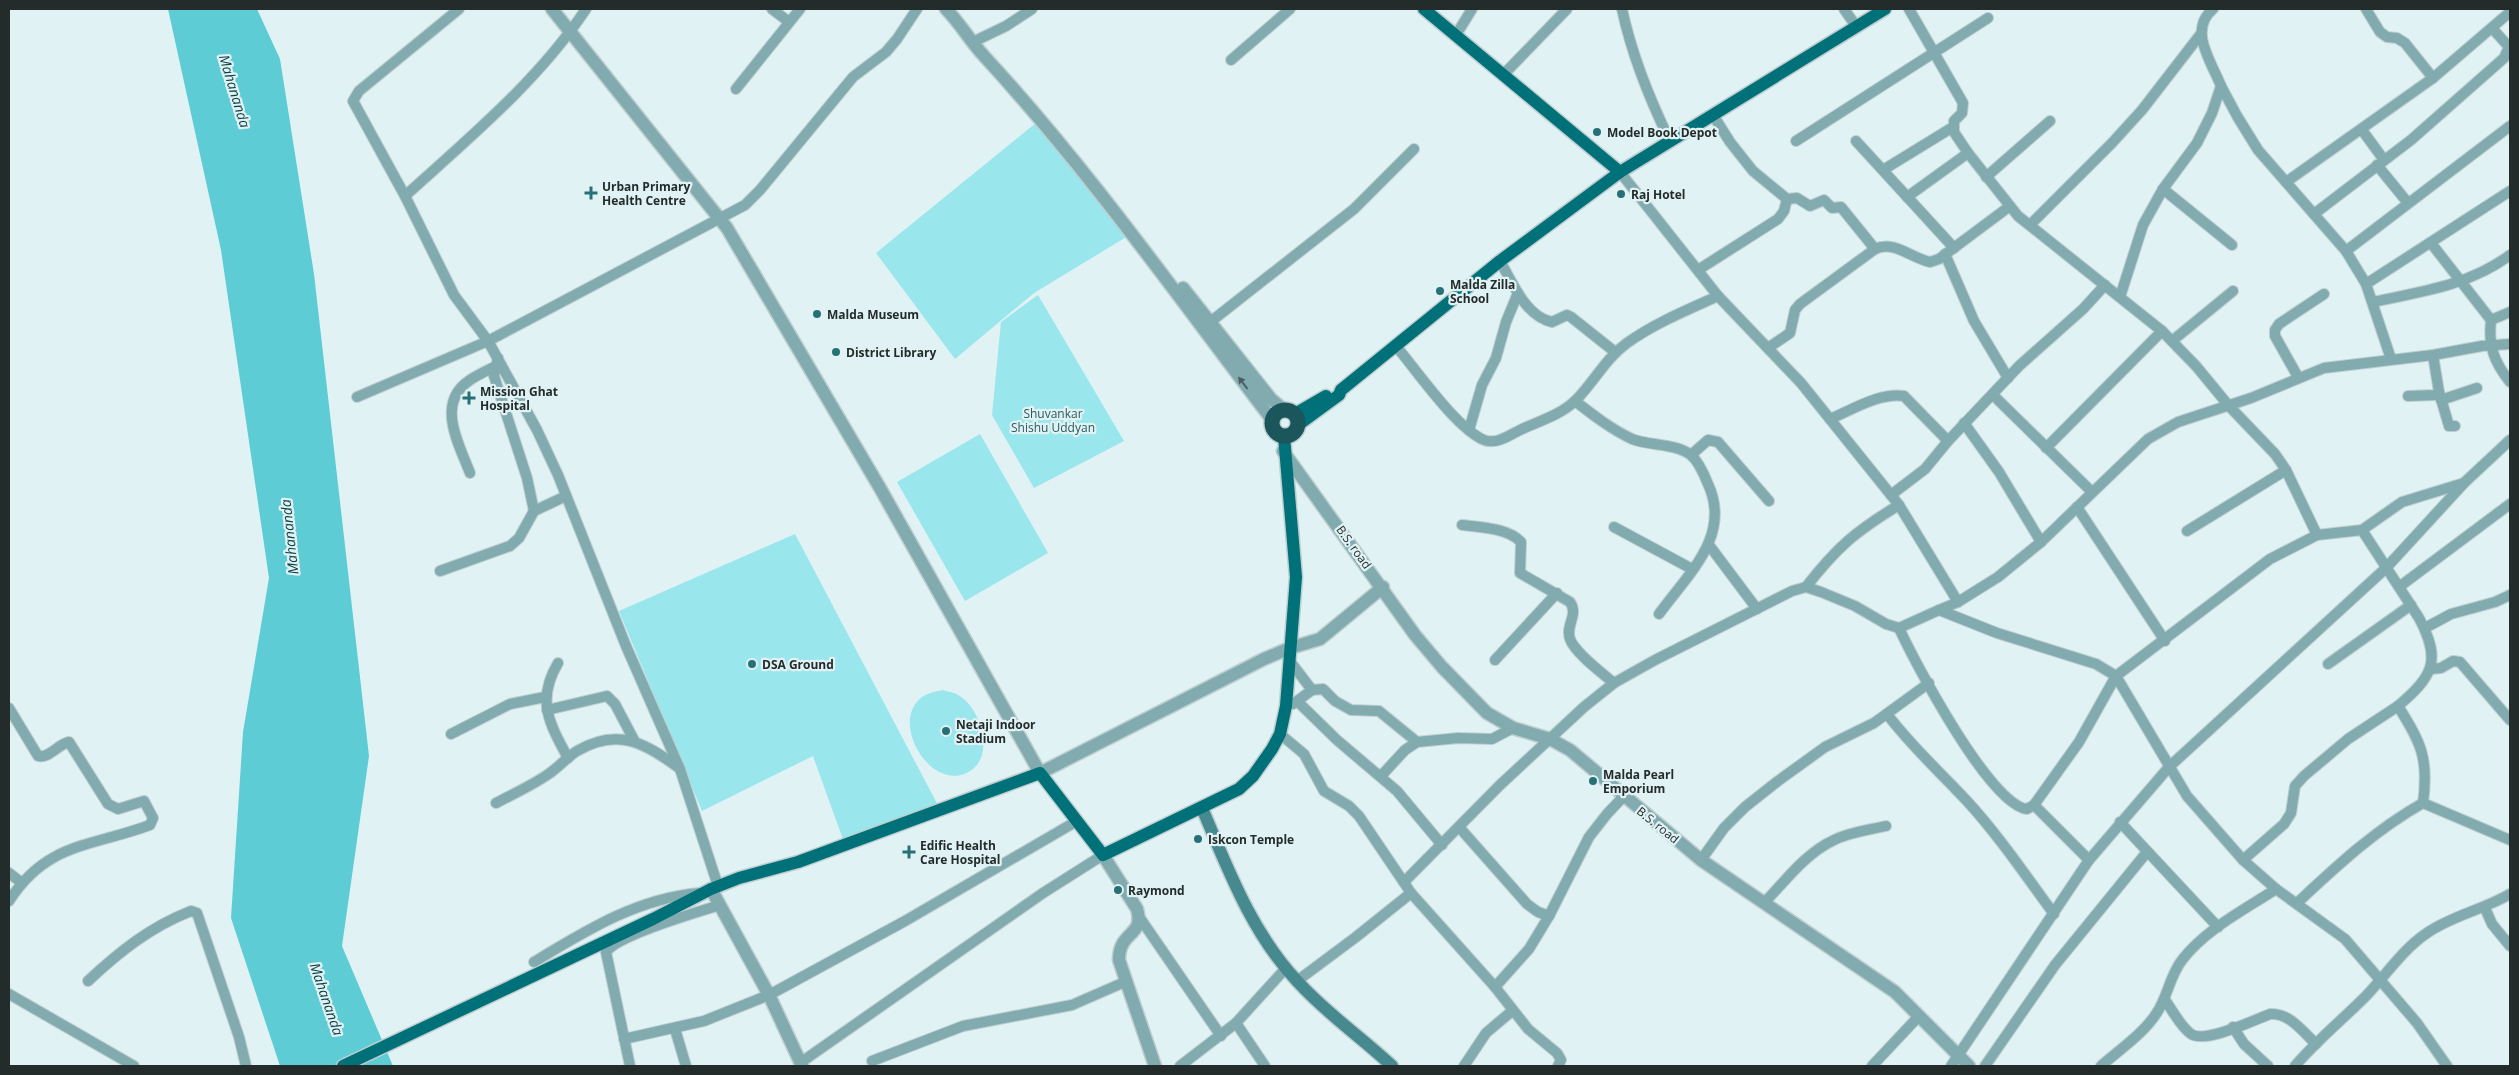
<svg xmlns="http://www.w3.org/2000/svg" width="2519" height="1075" font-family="'Open Sans',sans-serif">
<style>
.green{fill:#99e6ec}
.water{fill:#5eccd5}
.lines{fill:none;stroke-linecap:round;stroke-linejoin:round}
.minor-casing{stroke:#beced0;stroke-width:12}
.tertiary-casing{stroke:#beced0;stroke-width:15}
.secondary-casing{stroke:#beced0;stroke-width:15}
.primary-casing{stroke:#beced0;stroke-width:15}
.motorway-casing{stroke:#beced0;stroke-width:18}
.minor{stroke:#81abae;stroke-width:10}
.tertiary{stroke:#81abae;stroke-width:12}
.secondary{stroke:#46898f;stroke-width:12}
.primary{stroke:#007178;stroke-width:12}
.motorway{stroke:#1a565b;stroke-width:15}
.oneway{fill:#495e5f}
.poi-dot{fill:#267076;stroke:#e0f2f4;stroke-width:2}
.labels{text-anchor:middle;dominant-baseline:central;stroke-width:4.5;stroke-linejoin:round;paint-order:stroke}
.poi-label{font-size:12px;font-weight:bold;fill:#242b2b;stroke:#e0f2f4;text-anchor:start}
.park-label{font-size:12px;fill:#2a5a5e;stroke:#e0f2f4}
.street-label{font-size:12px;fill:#242b2b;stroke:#e0f2f4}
.water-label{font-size:14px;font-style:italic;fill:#0d4145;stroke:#e0f2f4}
</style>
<rect width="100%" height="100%" fill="#e0f2f4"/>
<g class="green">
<polygon points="1042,118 1128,236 1034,293 955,359 876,253"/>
<polygon points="1038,295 1124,441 1034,488 992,415 1001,322"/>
<polygon points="980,434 1048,553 965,601 897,482"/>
<polygon points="795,534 941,811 845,845 813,756 702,811 619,611"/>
<path d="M943 690C948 692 954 692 958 695 979 706 994 750 974 768 939 798 893 734 916 703 922 694 933 692 943 690Z"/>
</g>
<polygon class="water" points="168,9 257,9 280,59 314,274 369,756 342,946 393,1066 280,1066 231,918 243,732 269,578 221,250"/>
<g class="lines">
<defs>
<g id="minor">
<polyline points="459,9 359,91 353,101 405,196 454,295 488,341 537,430 558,475 626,646 680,769 718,886"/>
<polyline points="772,9 789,22"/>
<path d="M1622 9C1632 56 1649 98 1670 141"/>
<polyline points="1844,9 1856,26"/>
<polyline points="1909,9 1963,103 1962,113 1954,121 1954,132 1968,153 2018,216 2162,331 2196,366 2229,406 2275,454 2286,470 2317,535"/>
<polyline points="2366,9 2380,32 2387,37 2397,38 2405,43 2433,78"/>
<polyline points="1456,35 1472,9"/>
<polyline points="977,40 1006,26 1032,9"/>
<polyline points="1231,60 1290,9"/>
<polyline points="1504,74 1567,9"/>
<polyline points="2221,86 2237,116 2258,150 2346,251 2366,284"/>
<polyline points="736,89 800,9"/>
<polyline points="2362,130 2384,160"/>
<polyline points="1796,141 1988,18"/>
<polyline points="1856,141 1954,248"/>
<polyline points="2377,165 2408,203"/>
<polyline points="1883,170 1953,127"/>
<polyline points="1620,172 1718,296 1801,383 1899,505 1958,602"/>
<polyline points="1986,177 2050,121"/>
<polyline points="2286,182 2433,78 2510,12"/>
<polyline points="2163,189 2232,245"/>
<path d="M405 196C469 138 538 81 586 9"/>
<polyline points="1907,197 1968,153"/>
<polyline points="1787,199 1797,198 1810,206 1824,200 1832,208 1841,207 1875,249"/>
<polyline points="2314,214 2411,140 2504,58 2509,47 2492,28"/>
<polyline points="2030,225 2112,143 2142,110 2200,35"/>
<polyline points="2431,243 2491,320"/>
<polyline points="2346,251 2510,126"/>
<polyline points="1945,254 1974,321 2008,378"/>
<path d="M1500 261C1512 282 1526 317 1552 322L1567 315 1571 317 1615 352"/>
<polyline points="1698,270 1778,219 1784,211 1787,199 1753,171 1730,142 1713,115"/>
<path d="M2120 297 2143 225 2163 189 2197 143 2212 113 2221 86C2211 61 2188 30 2213 9"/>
<path d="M2373 302C2421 292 2470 285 2510 255"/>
<path d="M2510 312 2491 320C2488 346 2494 362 2510 382"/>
<polyline points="1209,323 1354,209 1414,149"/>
<polyline points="2172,341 2233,291"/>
<path d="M1396 346C1417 371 1456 428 1484 440 1496 445 1510 435 1520 430 1539 421 1561 415 1576 400 1594 382 1606 358 1627 343 1655 323 1687 310 1718 296"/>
<path d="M1768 348 1790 333 1795 310 1800 304 1875 249C1894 240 1911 258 1930 262L1939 259 2010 206"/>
<polyline points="498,358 494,376 527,478 534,511"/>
<polyline points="2391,359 2366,284 2510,191"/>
<polyline points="2298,377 2275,336 2275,330 2279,324 2324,294"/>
<polyline points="2439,392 2449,426 2455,426"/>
<polyline points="1993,395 2092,492"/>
<polyline points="2408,396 2436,395 2439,392 2433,355"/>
<polyline points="357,397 488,341 745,205 760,190 853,77 886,52 897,39 917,9"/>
<polyline points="2441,400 2477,388"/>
<path d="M1575 401C1593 415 1611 429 1632 439 1650 446 1675 443 1691 455 1699 462 1704 474 1708 484 1732 536 1688 574 1659 614"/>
<path d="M1830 419C1852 410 1880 392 1904 396L1948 441"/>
<polyline points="1964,423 1999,472 2041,542"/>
<polyline points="1469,430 1482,385 1496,358 1506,322 1518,293"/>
<polyline points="2046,448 2162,331"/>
<polyline points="1691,455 1708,440 1718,442 1769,501"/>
<path d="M470 473C459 444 435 403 470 380 477 375 486 371 494 367"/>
<polyline points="1891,495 1925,469 1948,441 2019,366 2083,309 2105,285"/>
<polyline points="2077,507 2165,641"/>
<path d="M1462 525C1480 527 1508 528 1521 542L1520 573 1570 602C1579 615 1565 625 1570 639 1575 653 1602 673 1614 683"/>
<polyline points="1614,527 1692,569"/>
<polyline points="2362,530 2402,502 2464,483"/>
<polyline points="2187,531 2286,470"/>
<polyline points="1709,545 1757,609"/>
<polyline points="440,571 510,546 519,538 534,511 566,496"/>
<path d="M1806 587C1837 547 1856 531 1899 505"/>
<polyline points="2399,587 2510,504"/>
<polyline points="1939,610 1958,602 1998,577 2041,542 2148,439 2178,422 2251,398 2324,368 2433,355 2482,346 2510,344"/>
<path d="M1899 628C1915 663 1990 805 2027 809L2034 805 2089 860 2169 767 2386 568 2465 482 2510 440"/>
<polyline points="2425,628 2451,614 2495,602 2510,595"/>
<polyline points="1289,660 1312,690"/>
<polyline points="1495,660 1557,593"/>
<path d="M558 663C536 700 549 723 568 758"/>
<polyline points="2328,664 2411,605"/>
<polyline points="2431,669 2441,668 2453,661 2460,662 2510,720"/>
<polyline points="1298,702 1337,740 1397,791 1442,845"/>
<polyline points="1293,704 1312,690 1323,689 1335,701 1351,710 1379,711 1417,742"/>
<path d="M9 708 38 756C49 759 58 744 69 742L108 804 118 809 144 801 153 818 150 825C91 847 47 842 9 901"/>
<polyline points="547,710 607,696 615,704 634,740"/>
<path d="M1887 714C1911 746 1940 772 1967 801 1999 836 2026 876 2054 914"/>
<polyline points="451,734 510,704 545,697"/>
<polyline points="1280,734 1304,754 1324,791 1349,806 1359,816 1411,893 1495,987 1528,1029 1557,1053 1561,1060 1558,1066"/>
<polyline points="1381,776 1405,750 1417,742 1458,738 1492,739 1513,728"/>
<path d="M496 803C513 794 531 786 547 775 558 768 566 758 577 751 618 727 645 743 679 768"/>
<path d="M2034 805 2079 742 2116 676 2270 559 2317 535 2362 530 2419 618C2442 661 2433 676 2398 706 2421 743 2429 758 2423 803"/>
<polyline points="2120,822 2218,927"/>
<polyline points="1459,827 1527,904 1538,912 1549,916"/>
<polyline points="1701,860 1724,828 1745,807 1778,781 1825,747 1874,723 1929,683"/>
<polyline points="2243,860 2284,824 2291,813 2295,786 2304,776 2348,739 2398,706"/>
<polyline points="9,873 22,883"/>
<polyline points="1404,882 1500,785 1584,707 1614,683 1655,660 1792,591 1806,587 1821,592 1855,606 1886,624 1899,628 1939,610 1997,633 2096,664 2116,676 2187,796 2243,860 2276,889"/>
<path d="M1765 902C1786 880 1806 853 1834 840 1850 832 1869 830 1886 826"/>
<path d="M2297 903C2337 866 2375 830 2423 803L2510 840"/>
<polyline points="2485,908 2492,924 2510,946"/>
<polyline points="1140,918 1221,1036"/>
<path d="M534 962C587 930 638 898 700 893"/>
<path d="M88 981C119 952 150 927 191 911L197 913 239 1037 246 1066"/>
<polyline points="1297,981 1356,937 1411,893"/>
<polyline points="1495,987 1529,949 1549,916 1589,837 1607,814 1624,796"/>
<polyline points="9,994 134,1066"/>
<path d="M2165 1000C2173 1011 2180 1026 2191 1034 2205 1044 2254 1020 2270 1014 2290 1013 2302 1031 2316 1044"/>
<polyline points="1236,1023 1265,1066"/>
<polyline points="2233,1027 2244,1044 2268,1066"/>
<polyline points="675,1029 686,1066"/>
<polyline points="624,1039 704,1021 769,995 905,921 1077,821"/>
<polyline points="872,1061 963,1026 1072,1005 1127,981"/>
<polyline points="800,1063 1043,893 1103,855"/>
<path d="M630 1066 606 952C618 935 697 912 720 905"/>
<polyline points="1180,1066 1236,1023 1286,968"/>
<polyline points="1464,1066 1486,1033 1512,1011"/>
<polyline points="1872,1066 1919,1016"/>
<polyline points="1951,1066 2089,860"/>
<polyline points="1985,1066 2055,965 2147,852"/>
<path d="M2101 1066C2119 1050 2143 1034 2156 1014 2168 997 2169 977 2182 960 2206 929 2244 910 2276 889L2345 939 2417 1023 2447 1066"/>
<path d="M2295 1066C2316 1041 2342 1020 2366 996 2386 975 2403 949 2427 933 2453 915 2483 910 2510 894"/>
</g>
<g id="tertiary">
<polyline points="552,9 727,228 880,488 1040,773 1264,659 1290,648 1320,639 1383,587"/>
<path d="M946 9C960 23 970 41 984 56 1089 170 1179 298 1273 421"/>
<polyline points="1183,288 1271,399 1284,410"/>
<polyline points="1283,451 1415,635 1442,667 1487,713 1513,728 1550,739 1570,750 1701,860 1895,992 1969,1066"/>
<path d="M1103 855 1137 909C1145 937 1119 930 1119 960L1155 1066"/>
<polyline points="711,889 769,995 802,1066"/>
</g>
<path id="secondary" d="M1202 808C1227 867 1252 934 1298 982 1326 1013 1361 1037 1392 1066"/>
<g id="primary">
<polyline points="1424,9 1620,172"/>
<polyline points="1295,414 1326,396"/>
<polyline points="1298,425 1339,395 1341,390 1500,261 1620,172 1885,9"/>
<polyline points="343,1066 653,919 711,889 739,878 798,862 1040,773 1103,855 1239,789 1253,776 1272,749 1280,734 1286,706 1296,577 1284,436"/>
</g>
<circle id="motorway" cx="1285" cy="423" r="13"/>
</defs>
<use href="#minor" class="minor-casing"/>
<use href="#tertiary" class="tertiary-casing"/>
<use href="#secondary" class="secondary-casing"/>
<use href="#primary" class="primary-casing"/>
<use href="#motorway" class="motorway-casing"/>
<use href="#minor" class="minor"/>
<use href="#tertiary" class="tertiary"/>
<use href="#secondary" class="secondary"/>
<use href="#primary" class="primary"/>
<use href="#motorway" class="motorway"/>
</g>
<defs><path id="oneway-solid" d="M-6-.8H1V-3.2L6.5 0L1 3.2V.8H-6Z" transform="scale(1.25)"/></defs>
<use class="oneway" href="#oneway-solid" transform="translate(1243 383) rotate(-127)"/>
<g class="poi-dot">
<circle cx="1597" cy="132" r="5"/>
<path d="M588.5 185.5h5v5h5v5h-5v5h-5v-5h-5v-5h5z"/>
<circle cx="1621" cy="194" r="5"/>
<circle cx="1440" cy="291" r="5"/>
<circle cx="817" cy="314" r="5"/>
<circle cx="836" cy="352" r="5"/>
<path d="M466.5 390.5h5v5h5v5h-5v5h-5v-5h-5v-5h5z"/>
<circle cx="752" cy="664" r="5"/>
<circle cx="946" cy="731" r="5"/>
<circle cx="1593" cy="781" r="5"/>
<circle cx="1198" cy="839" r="5"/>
<path d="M906.5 844.5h5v5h5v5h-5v5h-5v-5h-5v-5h5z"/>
<circle cx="1118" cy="890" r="5"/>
</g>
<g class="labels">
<g class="poi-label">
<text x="1607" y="132">Model Book Depot</text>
<text x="602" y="186">Urban Primary<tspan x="602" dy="14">Health Centre</tspan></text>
<text x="1631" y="194">Raj Hotel</text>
<text x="1450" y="284">Malda Zilla<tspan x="1450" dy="14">School</tspan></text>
<text x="827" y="314">Malda Museum</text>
<text x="846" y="352">District Library</text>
<text x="480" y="391">Mission Ghat<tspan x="480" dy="14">Hospital</tspan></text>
<text x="762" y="664">DSA Ground</text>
<text x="956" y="724">Netaji Indoor<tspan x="956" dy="14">Stadium</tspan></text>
<text x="1603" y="774">Malda Pearl<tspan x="1603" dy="14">Emporium</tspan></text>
<text x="1208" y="839">Iskcon Temple</text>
<text x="920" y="845">Edific Health<tspan x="920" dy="14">Care Hospital</tspan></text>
<text x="1128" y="890">Raymond</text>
</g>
<g class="park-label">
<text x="1053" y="413">Shuvankar<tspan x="1053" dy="14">Shishu Uddyan</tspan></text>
</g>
<g class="street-label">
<text transform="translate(1354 547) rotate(54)">B.S. road</text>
<text transform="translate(1658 825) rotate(39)">B.S. road</text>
</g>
<g class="water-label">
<text transform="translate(235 91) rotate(73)">Mahananda</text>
<text transform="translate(289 537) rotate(-96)">Mahananda</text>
<text transform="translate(327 999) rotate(71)">Mahananda</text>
</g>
</g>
<rect width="2519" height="1075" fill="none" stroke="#242b2b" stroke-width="20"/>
</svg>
